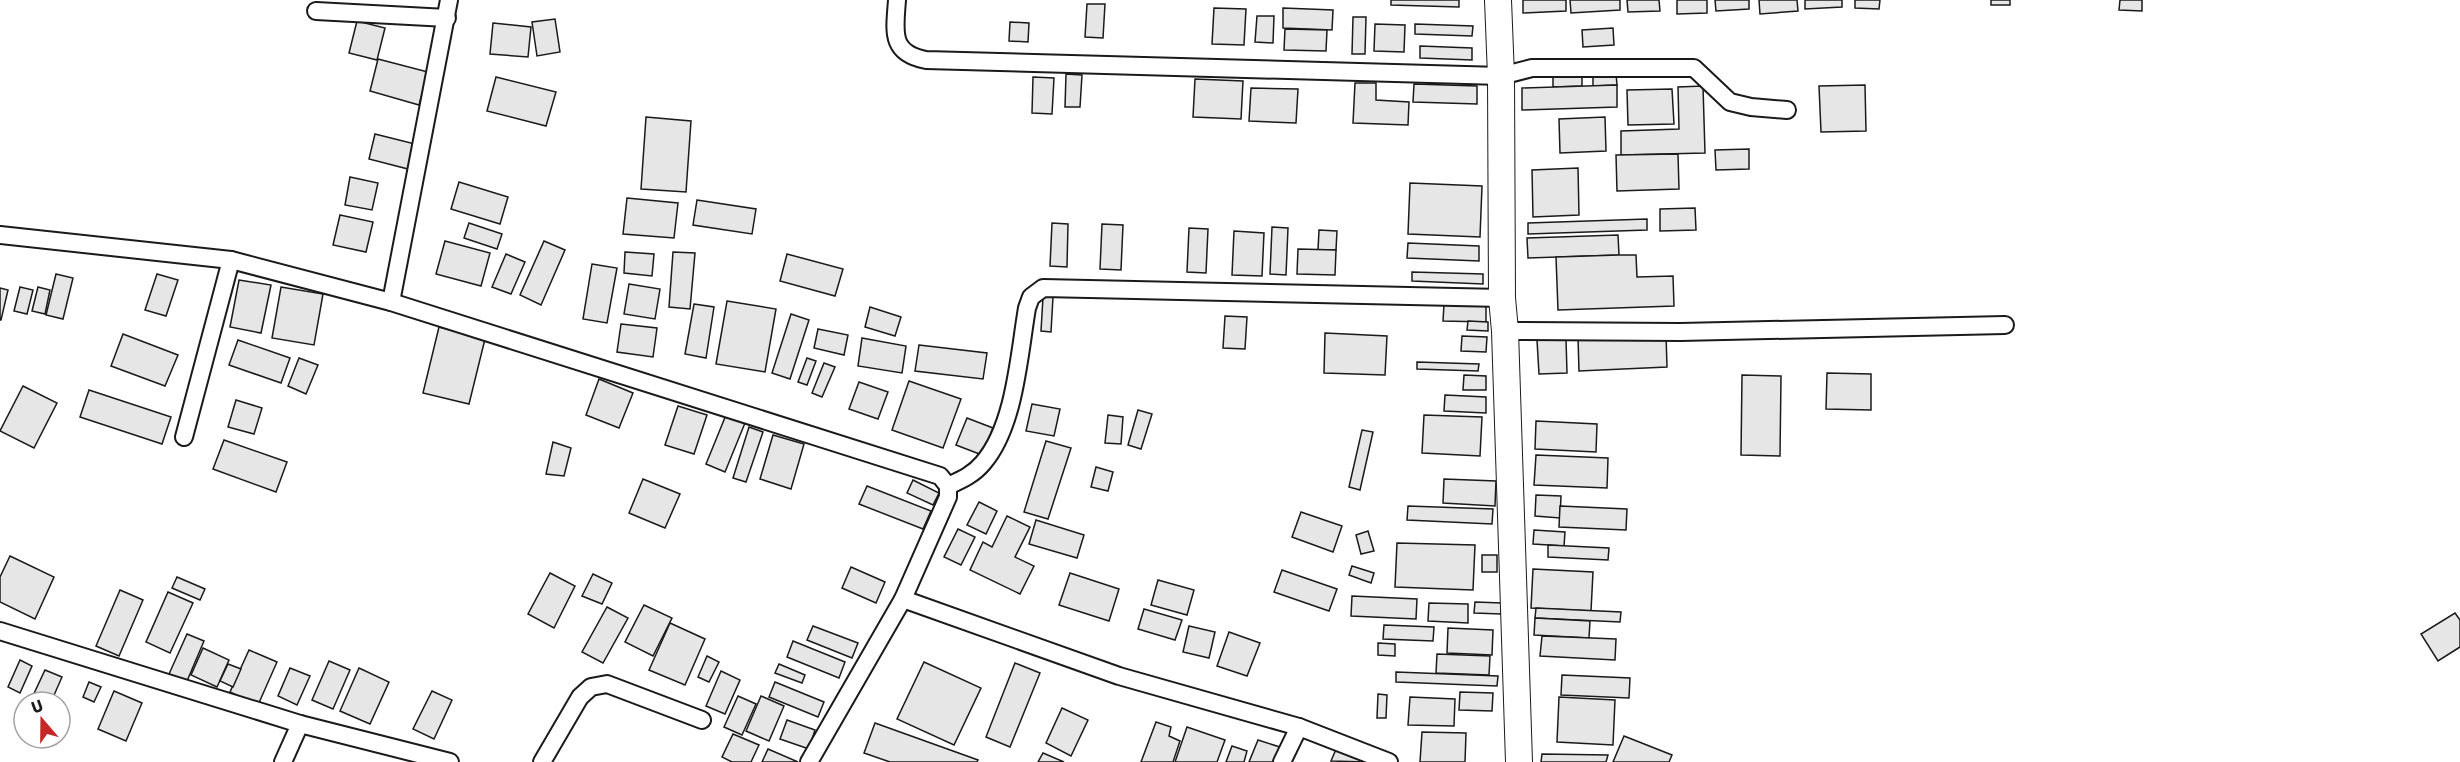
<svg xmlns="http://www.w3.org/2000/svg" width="2460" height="762" font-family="Jost,sans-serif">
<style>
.building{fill:#e6e6e6;stroke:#1a1a1a;stroke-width:1.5}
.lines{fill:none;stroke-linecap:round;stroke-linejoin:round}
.street-casing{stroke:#1a1a1a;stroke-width:20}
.primary-casing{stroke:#1a1a1a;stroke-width:28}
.street{stroke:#fff;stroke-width:16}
.primary{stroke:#fff;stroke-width:26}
</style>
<rect width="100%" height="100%" fill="#fff"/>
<g class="building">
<polygon points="1391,0 1459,0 1459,7 1391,5"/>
<polygon points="1523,0 1566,0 1566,11 1523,13"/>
<polygon points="1570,0 1620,0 1620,10 1571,13"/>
<polygon points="1627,0 1659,0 1660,11 1628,12"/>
<polygon points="1677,0 1707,0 1707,13 1677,14"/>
<polygon points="1715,0 1749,0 1749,9 1716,11"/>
<polygon points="1759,0 1797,0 1798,11 1760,14"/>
<polygon points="1805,0 1842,0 1842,7 1805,9"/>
<polygon points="1855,0 1880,0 1879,9 1855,8"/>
<rect x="1991" y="0" width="19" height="5"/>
<polygon points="2120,0 2142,0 2142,11 2119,10"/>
<polygon points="1087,4 1105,4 1103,38 1085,37"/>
<polygon points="1214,8 1246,9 1244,45 1212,44"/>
<polygon points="1283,8 1333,10 1332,30 1283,28"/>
<polygon points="1257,16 1274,16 1273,43 1255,42"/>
<polygon points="1353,17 1366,17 1365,54 1352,54"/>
<polygon points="555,19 560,52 537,56 532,22"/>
<polygon points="357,21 385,28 377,60 349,53"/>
<polygon points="1010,22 1029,23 1028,42 1009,41"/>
<polygon points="493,23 531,27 528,57 490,54"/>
<polygon points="1375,24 1405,25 1404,52 1374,51"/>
<polygon points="1415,24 1473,26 1472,36 1415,34"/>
<polygon points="1613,28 1614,45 1583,47 1582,30"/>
<polygon points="1285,29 1327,30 1326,51 1284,50"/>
<polygon points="1420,46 1472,48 1472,60 1420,58"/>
<polygon points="378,59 428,72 419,105 370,91"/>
<polygon points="1593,73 1616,73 1617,85 1593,86"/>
<polygon points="1066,74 1082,75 1080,107 1065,107"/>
<polygon points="1582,74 1582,86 1553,87 1553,75"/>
<polygon points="496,77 556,92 546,126 487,111"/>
<polygon points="1033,77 1054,78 1052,114 1032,113"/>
<polygon points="1195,79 1243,81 1241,119 1193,117"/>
<polygon points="1355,83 1376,83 1376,100 1409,102 1408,125 1353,123"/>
<polygon points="1414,84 1477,86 1477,104 1413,102"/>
<polygon points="1617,85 1617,107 1522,110 1522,88"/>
<polygon points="1865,85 1866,131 1821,132 1819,86"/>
<polygon points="1703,86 1705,153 1621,155 1621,131 1679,129 1678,87"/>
<polygon points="1251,88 1298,89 1296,123 1249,121"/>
<polygon points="1672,89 1674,124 1628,125 1627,90"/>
<polygon points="646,117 691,121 686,192 641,189"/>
<polygon points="1605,117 1606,151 1560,153 1559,119"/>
<polygon points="375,134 415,144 408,169 369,159"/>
<polygon points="1749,149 1749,169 1716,170 1715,150"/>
<polygon points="1678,154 1679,189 1617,191 1616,155"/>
<polygon points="1578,168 1579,215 1533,217 1532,170"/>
<polygon points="350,177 378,183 372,210 345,205"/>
<polygon points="459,182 508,197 500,224 451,209"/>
<polygon points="1410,183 1482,186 1480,237 1408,234"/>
<polygon points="627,198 678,203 674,238 623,234"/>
<polygon points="697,200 756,209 752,234 693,225"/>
<polygon points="1695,208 1696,230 1660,231 1660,209"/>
<polygon points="340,215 373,222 366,252 333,245"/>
<polygon points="1647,219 1647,230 1528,234 1528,223"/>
<polygon points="469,223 502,234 497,249 464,238"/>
<polygon points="1052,223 1068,224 1067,267 1050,266"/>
<polygon points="1102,224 1123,225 1121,270 1100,269"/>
<polygon points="1272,227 1288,228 1286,275 1270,274"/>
<polygon points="1189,228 1208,229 1206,273 1187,272"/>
<polygon points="1319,230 1337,231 1336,250 1318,250"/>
<polygon points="1234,231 1264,233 1262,276 1232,275"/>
<polygon points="1618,235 1619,255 1528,258 1527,238"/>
<polygon points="445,241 490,253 481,286 436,274"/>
<polygon points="544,241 565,250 541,305 520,295"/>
<polygon points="1408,243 1479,246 1479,261 1407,258"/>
<polygon points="1298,249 1336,250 1335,275 1297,274"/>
<polygon points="625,252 654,254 652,276 624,273"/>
<polygon points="673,252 695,253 690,309 669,307"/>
<polygon points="506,254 525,262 511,294 492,287"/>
<polygon points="787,254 843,269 835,296 780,281"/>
<polygon points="1619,255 1636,255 1637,277 1673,276 1674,306 1558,310 1556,257"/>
<polygon points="592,264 617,268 607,323 583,319"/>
<polygon points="1412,272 1483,274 1483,284 1412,281"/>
<polygon points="56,274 73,278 63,319 46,315"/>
<polygon points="157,274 178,280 166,316 145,310"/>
<polygon points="239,280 271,285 261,333 230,327"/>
<polygon points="629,284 660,289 655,319 624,314"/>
<polygon points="20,287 33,290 27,314 14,311"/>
<polygon points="38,287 50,290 45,314 32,311"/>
<polygon points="281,287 323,294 314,345 272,338"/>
<polygon points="0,288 8,290 1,320 0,320"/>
<polygon points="1043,297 1053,297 1051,332 1041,331"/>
<polygon points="727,301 776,309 765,372 716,364"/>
<polygon points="694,304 714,307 706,358 685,354"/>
<polygon points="1444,304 1486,306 1486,322 1443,321"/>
<polygon points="870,307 901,317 895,336 865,327"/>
<polygon points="791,314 809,320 790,379 772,373"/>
<polygon points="1225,316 1247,317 1245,349 1223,348"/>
<polygon points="1468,321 1488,322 1488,331 1467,330"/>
<polygon points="621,324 657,328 653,357 617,352"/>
<polygon points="439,327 485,339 469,404 423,393"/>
<polygon points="818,329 848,335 844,355 814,348"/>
<polygon points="1325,333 1387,336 1385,375 1324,373"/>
<polygon points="123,334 178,355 165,386 111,366"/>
<polygon points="1666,334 1667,367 1579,371 1578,337"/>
<polygon points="1462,336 1487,337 1486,352 1461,351"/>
<polygon points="862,338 906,346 902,373 858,366"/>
<polygon points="1566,339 1567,373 1539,374 1537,340"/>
<polygon points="238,340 290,358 281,383 229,365"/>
<polygon points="919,345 987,353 983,379 915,371"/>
<polygon points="299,358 318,365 306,394 288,386"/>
<polygon points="807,358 816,361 807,385 798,382"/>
<polygon points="1417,362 1479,364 1478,371 1417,369"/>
<polygon points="824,363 835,367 822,397 812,393"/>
<polygon points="1827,373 1871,374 1871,410 1826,409"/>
<polygon points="1464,375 1486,376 1486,390 1463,390"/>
<polygon points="1742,375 1781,376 1780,456 1741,455"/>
<polygon points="599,379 633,393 619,428 586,415"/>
<polygon points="909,381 961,399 943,448 892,430"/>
<polygon points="859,382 888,392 878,419 849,409"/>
<polygon points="23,386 57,403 34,448 0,431"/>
<polygon points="89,390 171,417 162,444 80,417"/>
<polygon points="1445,395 1486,397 1486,413 1444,411"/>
<polygon points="236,400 262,408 254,434 228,427"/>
<polygon points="1032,404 1060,409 1054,436 1026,431"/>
<polygon points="678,406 707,415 694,454 665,445"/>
<polygon points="1138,410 1152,414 1141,449 1128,445"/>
<polygon points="726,415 745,423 725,472 706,464"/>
<polygon points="1108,415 1123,417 1121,444 1105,443"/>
<polygon points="1424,415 1482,417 1480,456 1422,453"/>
<polygon points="967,418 993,428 982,455 956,445"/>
<polygon points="1536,421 1597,424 1596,452 1535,449"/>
<polygon points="749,427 763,432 746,482 733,478"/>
<polygon points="1362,430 1373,432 1360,490 1349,487"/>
<polygon points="773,435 804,444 791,489 760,479"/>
<polygon points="224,440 287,462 276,492 213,469"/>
<polygon points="1046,441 1071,448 1048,519 1024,512"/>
<polygon points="553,442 571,448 564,476 546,474"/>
<polygon points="1536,455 1608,458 1607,488 1534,485"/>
<polygon points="1096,467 1113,472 1108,491 1091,487"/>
<polygon points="643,479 680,494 665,528 629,513"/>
<polygon points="1444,479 1496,481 1495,506 1443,503"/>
<polygon points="913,480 939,493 933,505 907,493"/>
<polygon points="867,486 931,511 923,529 859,504"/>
<polygon points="1536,495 1561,496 1560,518 1535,516"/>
<polygon points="979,502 997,511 986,534 967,525"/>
<polygon points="1408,506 1493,509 1492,524 1407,520"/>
<polygon points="1560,506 1627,509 1626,530 1559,527"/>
<polygon points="1301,512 1342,526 1333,552 1292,537"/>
<polygon points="1007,516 1030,527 1015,557 1034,566 1020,594 970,570 983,542 992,547"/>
<polygon points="1036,520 1084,535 1077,558 1029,544"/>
<polygon points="958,529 975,537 961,565 944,557"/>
<polygon points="1534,530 1565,532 1564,546 1533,544"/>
<polygon points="1368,531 1374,551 1361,554 1356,535"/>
<polygon points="1397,543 1475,545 1473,590 1395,587"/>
<polygon points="1548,545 1609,548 1608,560 1548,557"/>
<rect x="1482" y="555" width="15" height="17"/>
<polygon points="10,556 54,577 35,619 0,602 0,577"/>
<polygon points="1352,566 1374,573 1371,583 1349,575"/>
<polygon points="851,567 885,582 876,603 842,588"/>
<polygon points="1533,569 1593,572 1591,611 1531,608"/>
<polygon points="1282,570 1337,589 1329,611 1274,592"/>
<polygon points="550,573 575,586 554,628 528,614"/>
<polygon points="1070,573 1119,589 1109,621 1059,605"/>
<polygon points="593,574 612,583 602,604 582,596"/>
<polygon points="177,577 205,589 200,600 172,588"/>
<polygon points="1158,580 1194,590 1187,615 1151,605"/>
<polygon points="120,590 143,600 119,656 96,646"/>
<polygon points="168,592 193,603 170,653 146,642"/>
<polygon points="1352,596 1417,599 1416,619 1351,616"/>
<polygon points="1475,602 1502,603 1501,614 1474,613"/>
<polygon points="1429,603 1468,604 1468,623 1428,621"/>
<polygon points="644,605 672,618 653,656 625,642"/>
<polygon points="607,607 628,618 603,663 582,652"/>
<polygon points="1536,608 1621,612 1620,622 1535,618"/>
<polygon points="1144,609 1182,620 1175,640 1138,629"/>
<polygon points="2455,613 2460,620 2460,647 2438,661 2421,634"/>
<polygon points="1535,618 1590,621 1589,638 1534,635"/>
<polygon points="670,623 705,639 685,685 649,670"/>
<polygon points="1384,625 1434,627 1433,641 1383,639"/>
<polygon points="813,626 858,643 852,658 807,640"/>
<polygon points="1189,626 1215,632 1209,658 1183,652"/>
<polygon points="1448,628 1493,630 1492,655 1447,653"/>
<polygon points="1229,632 1260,643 1247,676 1217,666"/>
<polygon points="187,634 204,641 187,681 169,674"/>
<polygon points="1542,636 1616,639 1615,660 1540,656"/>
<polygon points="793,641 845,662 839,678 787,657"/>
<polygon points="1378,643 1395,644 1395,656 1378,655"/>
<polygon points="203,648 229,660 217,687 191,675"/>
<polygon points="249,650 277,662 258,705 230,692"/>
<polygon points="1437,654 1490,656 1489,675 1436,673"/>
<polygon points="707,656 719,662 709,682 698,677"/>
<polygon points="20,660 32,666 20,693 8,687"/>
<polygon points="329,661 350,670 333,709 312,700"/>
<polygon points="924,662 981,688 954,745 897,719"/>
<polygon points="1015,663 1040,673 1010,747 986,737"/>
<polygon points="228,664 241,669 233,687 220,681"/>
<polygon points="779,664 805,675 802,683 775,673"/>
<polygon points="290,668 310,676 297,705 278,696"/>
<polygon points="359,668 389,682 370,724 340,711"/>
<polygon points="45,670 62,677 51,702 30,702"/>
<polygon points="721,671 740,680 725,714 706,706"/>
<polygon points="1396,672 1498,676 1497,686 1396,682"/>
<polygon points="1562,675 1630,678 1629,698 1561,695"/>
<polygon points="89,682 101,687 94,702 83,697"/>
<polygon points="775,682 824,702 818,717 769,697"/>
<polygon points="114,691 142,703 126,741 98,729"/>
<polygon points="432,691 452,700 434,739 413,729"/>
<polygon points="1460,692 1493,693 1492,711 1459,710"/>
<polygon points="1378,694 1387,695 1386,718 1377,718"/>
<polygon points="738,696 756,704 742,735 724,727"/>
<polygon points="761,696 784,706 769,741 746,731"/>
<polygon points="1410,697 1455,699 1454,726 1408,725"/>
<polygon points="1559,697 1615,700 1613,745 1557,742"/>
<polygon points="1062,708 1088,720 1071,756 1046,743"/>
<polygon points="787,720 815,730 809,749 780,739"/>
<polygon points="1156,722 1171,727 1169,736 1180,741 1173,762 1141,762"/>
<polygon points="875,723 978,760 977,762 890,762 864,753"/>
<polygon points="1187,727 1225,740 1217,762 1175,762"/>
<polygon points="1422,732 1466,733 1465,762 1420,762"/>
<polygon points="733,734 759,745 751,762 732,762 722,757"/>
<polygon points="1624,736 1672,755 1669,762 1613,762"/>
<polygon points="1258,740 1283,748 1277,762 1249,762"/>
<polygon points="1232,746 1247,751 1244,762 1226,762"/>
<polygon points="1337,747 1367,762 1331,761"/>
<polygon points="768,749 798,762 762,762"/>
<polygon points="1043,753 1064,762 1038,762"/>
<polygon points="1542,754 1608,755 1606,762 1541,762"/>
</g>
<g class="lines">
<defs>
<g id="street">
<path d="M897 0C895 30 889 53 926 60L1501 76 1532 68H1694L1730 102 1751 107 1787 110"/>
<polyline points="316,11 447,18"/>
<polyline points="0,235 231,260 391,302 940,476 948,486 948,497 903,599 809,762"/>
<polyline points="391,302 449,0"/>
<polyline points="1505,331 1680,332 2005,325"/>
<polyline points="184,437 231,260"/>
<path d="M948 486C961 480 973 475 983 463 1015 426 1019 355 1027 308L1031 297 1043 288 1502 298"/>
<polyline points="903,599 1119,676 1299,727 1389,762"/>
<polyline points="0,631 300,724 450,762"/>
<polyline points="283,762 300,724"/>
<polyline points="542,762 580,697 591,687 607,684 702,720"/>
<polyline points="1282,762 1299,727"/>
</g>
<polyline id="primary" points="1498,0 1501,76 1502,298 1505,331 1519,762"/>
</defs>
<use href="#street" class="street-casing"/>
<use href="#primary" class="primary-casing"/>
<use href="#street" class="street"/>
<use href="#primary" class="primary"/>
</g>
<g transform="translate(42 720) rotate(340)"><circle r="28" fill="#ffffff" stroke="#a3a3a3" stroke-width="1.5"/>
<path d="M0-4.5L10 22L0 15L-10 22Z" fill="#c62828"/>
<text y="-9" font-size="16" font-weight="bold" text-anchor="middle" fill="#1a1a1a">U</text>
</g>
</svg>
